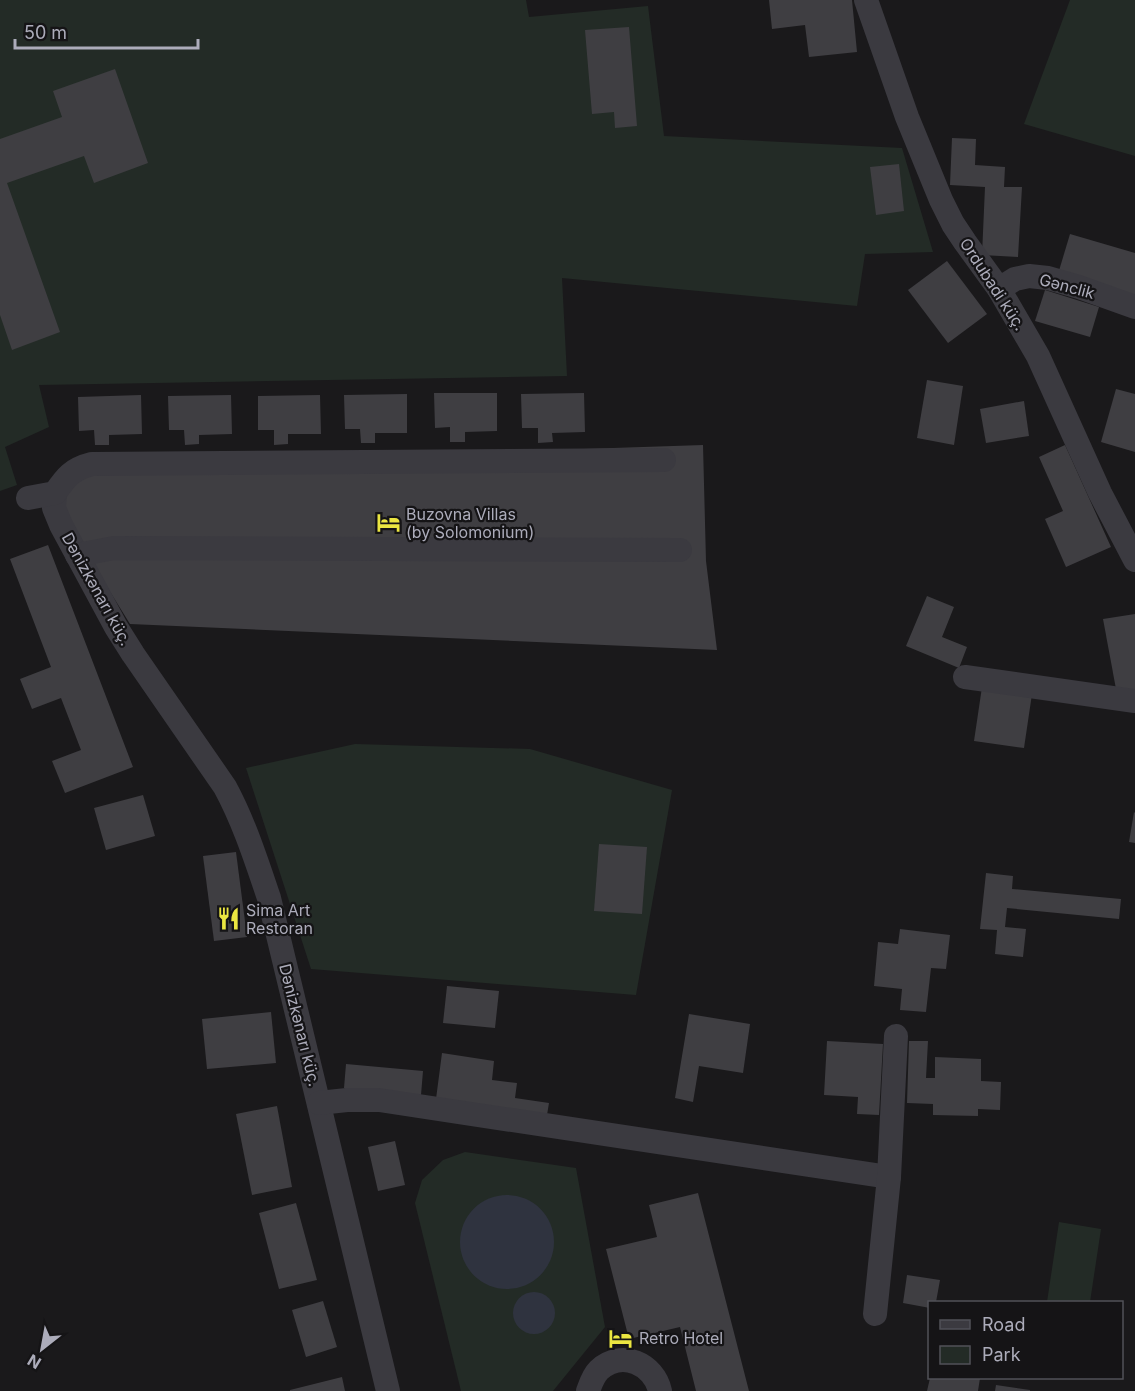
<svg xmlns="http://www.w3.org/2000/svg" width="1135" height="1391" font-family="Inter,sans-serif">
<style>
.green{fill:#232b26}
.water{fill:#2f333f}
.building{fill:#3f3e42}
.lines{fill:none;stroke-linecap:round;stroke-linejoin:round}
.minor{stroke:#3b3a40;stroke-width:24}
.labels{text-anchor:middle;dominant-baseline:central;stroke-width:4.5;stroke-linejoin:round;paint-order:stroke}
.street-label{font-size:16px;fill:#acacba;stroke:#151416}
.poi-label{font-size:16px;fill:#acacba;stroke:#151416;text-anchor:start}
</style>
<rect width="100%" height="100%" fill="#1a191b"/>
<g class="green">
<polygon points="0,0 526,0 529,17 648,6 664,136 902,148 933,252 865,254 857,306 562,278 567,376 39,385 49,427 5,447 17,485 0,491"/>
<polygon points="1070,0 1135,0 1135,156 1024,124"/>
<polygon points="355,744 530,749 672,790 636,995 311,969 246,768"/>
<polygon points="465,1152 576,1168 605,1327 553,1391 461,1391 415,1203 422,1180 443,1160"/>
<polygon points="1059,1222 1101,1229 1090,1302 1047,1302"/>
</g>
<g class="water">
<circle cx="507" cy="1242" r="47"/>
<circle cx="534" cy="1313" r="21"/>
</g>
<g class="building">
<polygon points="769,0 852,0 857,52 809,57 805,25 772,29"/>
<polygon points="629,27 637,126 615,128 614,112 592,114 585,30"/>
<polygon points="115,69 148,163 94,183 84,156 7,183 60,332 12,350 0,315 0,139 62,117 53,91"/>
<polygon points="952,138 976,139 975,165 1005,167 1004,187 1022,187 1018,257 982,255 985,187 950,185"/>
<polygon points="899,164 904,211 876,215 870,167"/>
<polygon points="1070,234 1135,253 1135,297 1058,274"/>
<polygon points="947,261 987,314 948,343 908,290"/>
<polygon points="1045,290 1099,307 1090,337 1035,321"/>
<polygon points="927,380 963,386 954,445 917,438"/>
<polygon points="1116,389 1135,394 1135,452 1101,442"/>
<polygon points="434,393 497,393 497,431 465,432 465,442 450,442 450,427 435,428"/>
<polygon points="584,393 585,432 552,433 553,442 538,443 538,428 522,428 521,394"/>
<polygon points="407,394 407,433 375,433 375,443 361,443 360,429 345,429 344,395"/>
<polygon points="141,395 142,434 109,435 109,445 95,445 94,430 79,431 78,397"/>
<polygon points="231,395 232,434 199,435 199,444 185,445 184,430 169,430 168,396"/>
<polygon points="320,395 321,434 288,434 288,444 274,445 274,430 258,430 258,396"/>
<polygon points="1024,401 1029,436 986,443 980,409"/>
<polygon points="703,445 706,561 717,650 130,624 86,553 55,493 81,466"/>
<polygon points="1065,445 1111,547 1066,567 1045,519 1063,511 1039,457"/>
<polygon points="48,545 133,767 65,793 52,761 81,750 61,698 32,709 20,679 51,667 10,559"/>
<polygon points="927,596 954,607 942,637 967,647 959,668 906,646"/>
<polygon points="1135,614 1135,690 1116,689 1103,619"/>
<polygon points="982,687 1032,694 1024,748 974,741"/>
<polygon points="143,795 155,836 106,850 94,808"/>
<polygon points="1134,812 1135,813 1135,843 1129,842"/>
<polygon points="599,844 647,847 642,914 594,911"/>
<polygon points="236,852 247,937 214,941 203,856"/>
<polygon points="986,873 1013,876 1012,889 1121,899 1119,919 1007,908 1005,927 1026,929 1023,957 995,954 997,930 980,929"/>
<polygon points="900,929 950,935 946,969 931,968 926,1012 900,1010 902,989 874,986 878,942 898,944"/>
<polygon points="447,986 499,991 495,1028 443,1023"/>
<polygon points="271,1012 276,1063 207,1069 202,1019"/>
<polygon points="689,1014 750,1024 743,1073 699,1066 693,1102 675,1098"/>
<polygon points="827,1041 883,1044 879,1115 857,1114 858,1097 824,1095"/>
<polygon points="909,1041 928,1041 926,1078 935,1078 935,1057 981,1059 981,1081 1001,1082 1000,1110 978,1109 978,1116 933,1115 933,1104 907,1103"/>
<polygon points="442,1053 494,1061 492,1080 517,1083 515,1098 549,1103 547,1115 436,1099"/>
<polygon points="346,1064 423,1071 421,1095 344,1088"/>
<polygon points="277,1106 292,1187 252,1195 236,1114"/>
<polygon points="395,1141 405,1185 378,1191 368,1147"/>
<polygon points="698,1193 749,1391 696,1391 680,1327 629,1339 606,1249 657,1237 649,1205"/>
<polygon points="296,1203 317,1280 279,1289 259,1213"/>
<polygon points="907,1275 940,1280 936,1302 930,1302 930,1308 903,1303"/>
<polygon points="323,1301 337,1347 306,1357 292,1310"/>
<polygon points="342,1377 345,1391 290,1391 290,1390"/>
<polygon points="930,1378 980,1378 978,1391 927,1391"/>
<polygon points="996,1385 1030,1390 1030,1391 995,1391"/>
</g>
<g class="lines">
<g class="minor">
<polyline points="866,0 907,117 941,200 953,224 965,242 999,289 1038,356 1100,493 1135,560"/>
<polyline points="999,289 1015,279 1029,276 1048,278 1079,287 1135,307"/>
<path d="M55 493 54 508 61 525 116 627 133 654 225 787C244 822 256 860 269 898L388 1391"/>
<path d="M28 498 55 493C66 477 72 469 92 464L664 460"/>
<polyline points="77,555 114,548 680,550"/>
<polyline points="965,677 1135,701"/>
<polyline points="319,1103 347,1100 379,1100 889,1177"/>
<polyline points="875,1314 889,1177 896,1036"/>
<path d="M588 1391C591 1383 593 1376 599 1370 622 1349 654 1364 660 1391"/>
</g>
</g>
<defs>
<symbol id="hotel-bare" viewBox="-9 -9 18 18"><path d="M-6-4.5h1.5V1H6V5H4.5V3h-9V5H-6ZM-4 0a1.8 1.8 0 1 1 3.6 0ZM.5 0V-2.5h3Q6-2.5 6 0Z" fill="#ebe641" stroke="#151416" stroke-width="2.5" paint-order="stroke"/></symbol>
<symbol id="restaurant-bare" viewBox="-9 -9 18 18"><path d="M-5-6h1v4h1v-4h1v4h1v-4h1v5L-1.5 .5V6h-2V.5L-5-1ZM5-6V6H3V1.5H1.5Q1.5-4 5-6Z" fill="#ebe641" stroke="#151416" stroke-width="2.5" paint-order="stroke"/></symbol>
</defs>
<g fill-rule="evenodd">
<use href="#hotel-bare" x="372" y="506" width="33" height="33"/>
<use href="#restaurant-bare" x="212" y="902" width="33" height="33"/>
<use href="#hotel-bare" x="604" y="1322" width="33" height="33"/>
</g>
<g class="labels">
<g class="street-label">
<text transform="translate(993 284) rotate(57)">Ordubadi küç.</text>
<text transform="translate(1067 286) rotate(15)">Gənclik</text>
<text transform="translate(97 589) rotate(61)">Dənizkənarı küç.</text>
<text transform="translate(300 1025) rotate(76)">Dənizkənarı küç.</text>
</g>
<g class="poi-label">
<text x="406" y="514">Buzovna Villas<tspan x="406" dy="18">(by Solomonium)</tspan></text>
<text x="246" y="910">Sima Art<tspan x="246" dy="18">Restoran</tspan></text>
<text x="639" y="1338">Retro Hotel</text>
</g>
</g>
<rect x="928" y="1301" width="195" height="78" fill="#151416" stroke="#515158" stroke-width="1.5"/>
<rect x="940" y="1320" width="30" height="9" fill="#3b3a40" stroke="#515158" stroke-width="1.5"/>
<text x="982" y="1331" font-size="18" fill="#acacba">Road</text>
<rect x="940" y="1346" width="30" height="18" fill="#232b26" stroke="#515158" stroke-width="1.5"/>
<text x="982" y="1361" font-size="18" fill="#acacba">Park</text>
<g transform="translate(42 1349) rotate(211)" stroke="#151416" stroke-width="4.5" paint-order="stroke">
<path d="M0-4.5L10 22L0 15L-10 22Z" fill="#acacba"/>
<text y="-9" font-size="16" font-weight="bold" text-anchor="middle" fill="#acacba">N</text>
</g>
<path d="M15 39v9h183v-9" fill="none" stroke="#acacba" stroke-width="3"/>
<text x="24" y="39" font-size="18" fill="#acacba" stroke="#151416" stroke-width="4.5" paint-order="stroke">50 m</text>
</svg>
